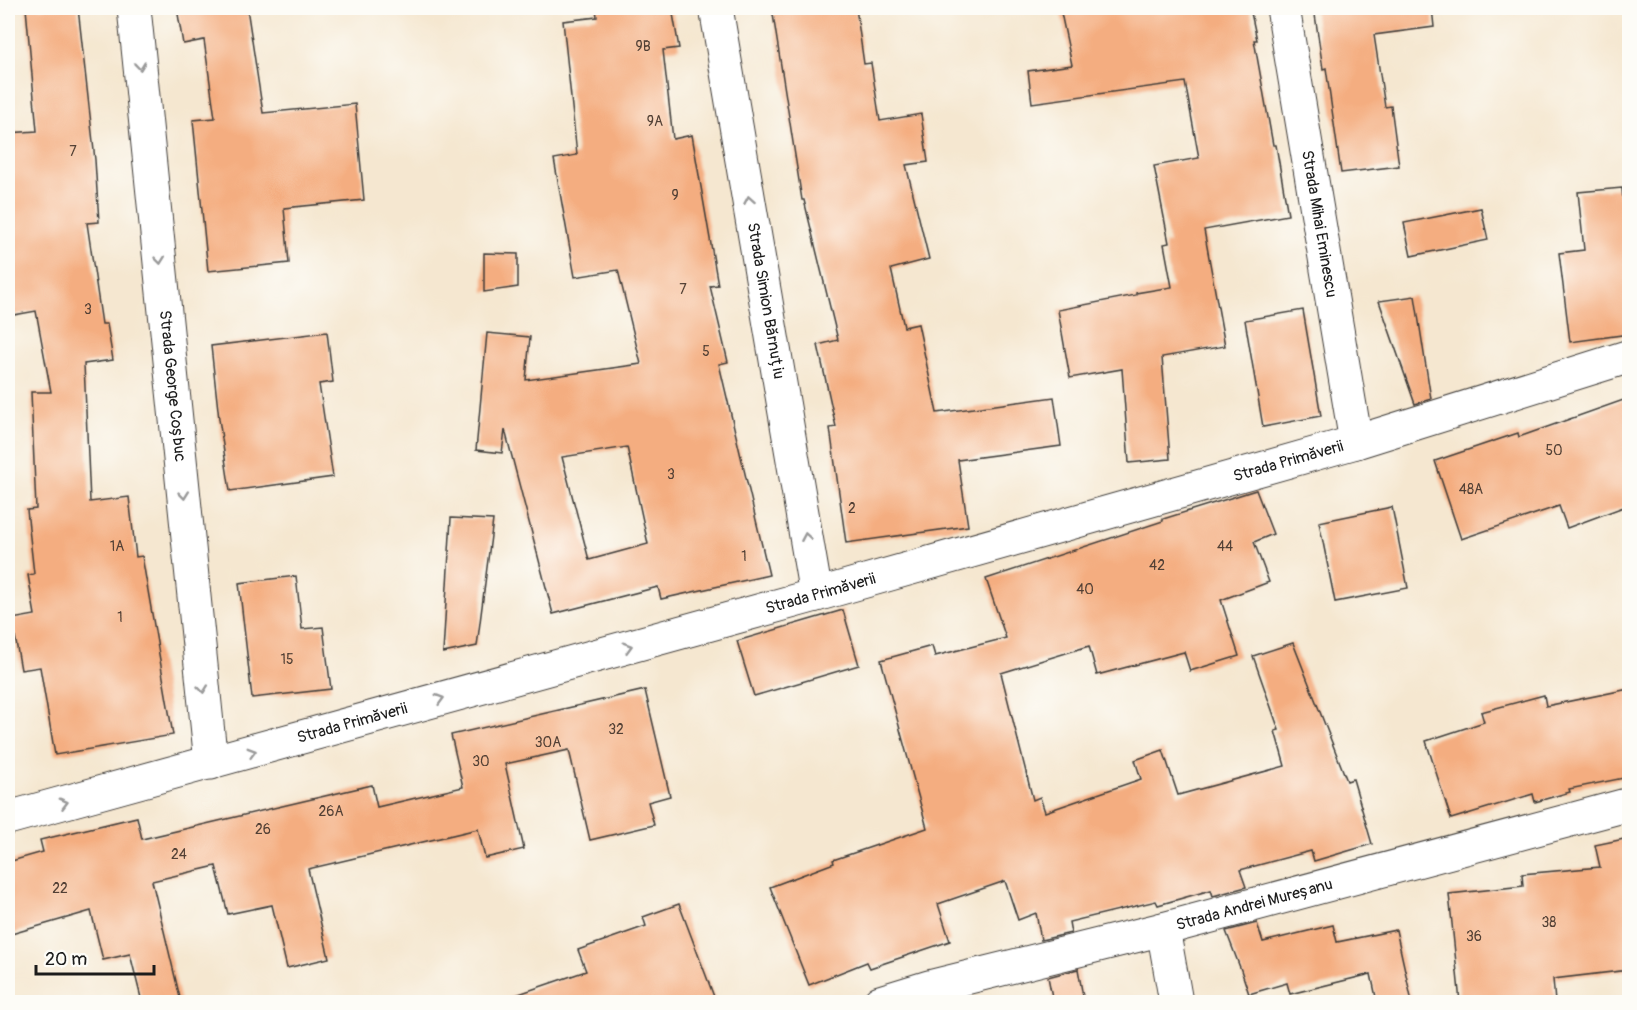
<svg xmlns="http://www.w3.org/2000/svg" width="1637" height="1010" font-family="Pangolin,sans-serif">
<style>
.building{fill:#f4ad80;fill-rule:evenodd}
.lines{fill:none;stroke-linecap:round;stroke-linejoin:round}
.minor-casing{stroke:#3d3a37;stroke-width:35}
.minor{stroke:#fff;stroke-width:33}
.oneway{stroke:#999}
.labels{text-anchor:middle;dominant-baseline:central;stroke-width:6;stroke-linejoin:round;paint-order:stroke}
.number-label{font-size:14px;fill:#524035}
.street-label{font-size:16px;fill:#1c1c1c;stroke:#fdfcf7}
</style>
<rect width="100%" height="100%" fill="#fdfcf7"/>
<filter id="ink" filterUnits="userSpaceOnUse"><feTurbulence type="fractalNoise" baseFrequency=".0167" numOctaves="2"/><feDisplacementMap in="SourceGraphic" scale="12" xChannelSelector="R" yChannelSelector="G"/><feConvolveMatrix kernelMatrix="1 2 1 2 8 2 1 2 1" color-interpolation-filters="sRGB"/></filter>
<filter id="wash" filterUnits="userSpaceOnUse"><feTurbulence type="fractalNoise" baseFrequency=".008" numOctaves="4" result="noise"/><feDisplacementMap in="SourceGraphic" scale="24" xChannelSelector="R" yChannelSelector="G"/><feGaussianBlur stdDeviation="1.35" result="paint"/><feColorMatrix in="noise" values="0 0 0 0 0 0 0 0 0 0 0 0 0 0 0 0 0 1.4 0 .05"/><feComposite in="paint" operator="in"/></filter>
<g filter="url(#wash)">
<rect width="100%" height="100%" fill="#f5e7d0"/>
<g id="blocks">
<g class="building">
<polygon points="26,8 78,8 95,160 99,222 87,223 102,324 107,324 113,360 84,364 90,502 129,497 136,557 142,556 173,735 55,755 40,667 21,670 12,619 35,615 28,575 34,574 27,510 36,509 31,392 51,392 36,311 8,316 8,133 37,131"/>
<polygon points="177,8 247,8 263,113 355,104 364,200 284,208 289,263 208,271 193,120 215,118 204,40 183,44"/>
<path d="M596 8H672L679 48 663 50 673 139 692 135 718 285 710 286 728 362 719 364 769 575 661 599 658 587 553 614 505 430 502 453 476 450 487 333 530 337 526 380 641 364 618 270 575 277 554 159 577 155 563 21 597 17ZM627 447 648 544 589 560 562 457Z"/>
<polygon points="772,8 856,8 864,64 871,63 880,121 921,114 928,162 906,165 929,259 891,269 904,327 918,324 937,413 1054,397 1061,446 958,460 968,526 846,543 830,428 836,427 818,345 838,340 804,200 802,200"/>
<polygon points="1060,8 1250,8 1257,40 1254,40 1273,145 1276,145 1288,215 1204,230 1225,346 1162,357 1170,459 1129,463 1122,369 1070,378 1058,310 1136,295 1136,293 1172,287 1164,244 1169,243 1154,166 1199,158 1185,82 1032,103 1028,71 1072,65"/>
<polygon points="1314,8 1432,8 1434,27 1374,35 1385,107 1391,106 1399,166 1341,173 1326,68 1323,69"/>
<polygon points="1622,188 1626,234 1629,234 1629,334 1570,342 1559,253 1584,250 1578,192"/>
<polygon points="1481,208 1488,240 1411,256 1404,223"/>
<polygon points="484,253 518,254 518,287 484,292"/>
<polygon points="1415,296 1431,399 1415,404 1379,301"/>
<polygon points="1303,310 1321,416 1263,427 1245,320"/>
<polygon points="327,332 333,382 319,384 333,477 230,491 219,419 211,346"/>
<polygon points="1629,398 1629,505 1567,528 1559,506 1461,539 1435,461 1518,433 1519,437"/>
<polygon points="1256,490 1273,534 1254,542 1269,582 1221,600 1239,656 1190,671 1184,652 1097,675 1089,646 1001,673 1033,800 1040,797 1045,812 1141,779 1135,760 1163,750 1178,795 1285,766 1275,731 1279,730 1253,656 1293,643 1347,781 1353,779 1372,844 1314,861 1311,851 1240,870 1246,887 1213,896 1211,890 1158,905 1156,901 1069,922 1071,933 1041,940 1036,913 1018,920 1005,881 938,904 950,941 870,968 867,962 809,985 770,887 834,863 833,860 927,828 881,660 932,646 935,656 1006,638 986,579 1163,521 1163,519"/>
<polygon points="1392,507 1408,588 1335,602 1319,522"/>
<polygon points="451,518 493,520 477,646 443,653"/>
<polygon points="296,576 302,629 323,627 331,689 252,698 239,583"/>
<polygon points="843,610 859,665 754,696 737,641"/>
<polygon points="1629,689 1629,777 1569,789 1570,792 1535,802 1533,794 1451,819 1426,741 1484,722 1481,712 1544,695 1546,706"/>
<polygon points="645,690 670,796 648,802 654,825 590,840 569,750 505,764 524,849 485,858 478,829 308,869 329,958 287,968 272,905 228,914 216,866 152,881 181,1002 142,1002 130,954 103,960 91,911 8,935 8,862 43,852 40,840 137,817 142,839 372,785 377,807 463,787 451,735"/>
<polygon points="1629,838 1629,970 1553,979 1555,1002 1460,1002 1449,894 1523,886 1522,874 1600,867 1595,845"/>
<polygon points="679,904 716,1002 511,1002 510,997 586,971 578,950 646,926 643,917"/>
<polygon points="1257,923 1263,942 1333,925 1337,942 1396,930 1412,1002 1377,1002 1371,974 1290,994 1287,983 1249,994 1241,970 1226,931"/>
<polygon points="1078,969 1084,1002 1053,1002 1048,977"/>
</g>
</g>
</g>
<g filter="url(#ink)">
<use href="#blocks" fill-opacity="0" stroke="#3d3a37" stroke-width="1.5"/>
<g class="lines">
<defs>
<g id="minor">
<path id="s1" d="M134 8 211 763"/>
<path id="s2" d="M716 8 816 595"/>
<path id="s3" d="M1283 8 1356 442"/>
<path id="s4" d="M8 818 816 595 1356 442 1630 356"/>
<polyline points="1163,929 1176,1002"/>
<path id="s5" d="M880 1002 929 987 1163 929 1630 804"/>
</g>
</defs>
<use href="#minor" class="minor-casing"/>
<use href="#minor" class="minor"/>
</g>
<defs><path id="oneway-chevron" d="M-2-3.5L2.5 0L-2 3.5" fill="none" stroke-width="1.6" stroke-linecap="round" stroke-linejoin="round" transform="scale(1.5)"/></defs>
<g class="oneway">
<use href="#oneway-chevron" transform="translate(140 66) rotate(84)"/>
<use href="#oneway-chevron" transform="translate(749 200) rotate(-100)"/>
<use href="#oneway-chevron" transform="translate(160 260) rotate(84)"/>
<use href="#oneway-chevron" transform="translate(184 495) rotate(84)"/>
<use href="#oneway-chevron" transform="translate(806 537) rotate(-100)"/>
<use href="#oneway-chevron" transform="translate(628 647) rotate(-16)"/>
<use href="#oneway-chevron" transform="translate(203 689) rotate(84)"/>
<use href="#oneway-chevron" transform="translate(440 699) rotate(-16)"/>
<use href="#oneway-chevron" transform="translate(252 752) rotate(-16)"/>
<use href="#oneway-chevron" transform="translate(64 803) rotate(-15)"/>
</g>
</g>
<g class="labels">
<g class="number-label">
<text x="643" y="46">9B</text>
<text x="655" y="121">9A</text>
<text x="73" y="151">7</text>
<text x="675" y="195">9</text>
<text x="683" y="289">7</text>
<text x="88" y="309">3</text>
<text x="706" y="351">5</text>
<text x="1554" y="450">50</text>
<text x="671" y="474">3</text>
<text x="1471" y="489">48A</text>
<text x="852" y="508">2</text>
<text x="117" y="546">1A</text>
<text x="1225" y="546">44</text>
<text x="744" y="556">1</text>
<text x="1157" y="565">42</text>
<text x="1085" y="589">40</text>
<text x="120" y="617">1</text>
<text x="287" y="659">15</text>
<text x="616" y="729">32</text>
<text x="548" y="742">30A</text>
<text x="481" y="761">30</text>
<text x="331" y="811">26A</text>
<text x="263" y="829">26</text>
<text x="179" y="854">24</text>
<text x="60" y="888">22</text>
<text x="1549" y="922">38</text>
<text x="1474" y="936">36</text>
</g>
<g class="street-label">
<text stroke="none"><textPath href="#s3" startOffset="219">Strada Mihai Eminescu</textPath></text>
<text stroke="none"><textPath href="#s2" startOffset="297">Strada Simion Bărnuțiu</textPath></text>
<text stroke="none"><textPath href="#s1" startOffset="380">Strada George Coșbuc</textPath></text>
<text stroke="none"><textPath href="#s4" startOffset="1329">Strada Primăverii</textPath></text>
<text stroke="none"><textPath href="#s4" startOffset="843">Strada Primăverii</textPath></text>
<text stroke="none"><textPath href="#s4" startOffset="357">Strada Primăverii</textPath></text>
<text stroke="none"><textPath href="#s5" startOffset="387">Strada Andrei Mureșanu</textPath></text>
</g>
</g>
<rect width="1637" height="1010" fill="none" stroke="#fdfcf7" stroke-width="30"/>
<path d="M36 965v9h118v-9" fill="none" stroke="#1c1c1c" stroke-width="3"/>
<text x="45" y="965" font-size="18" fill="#1c1c1c" stroke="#fdfcf7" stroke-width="4.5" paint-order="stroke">20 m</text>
</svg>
